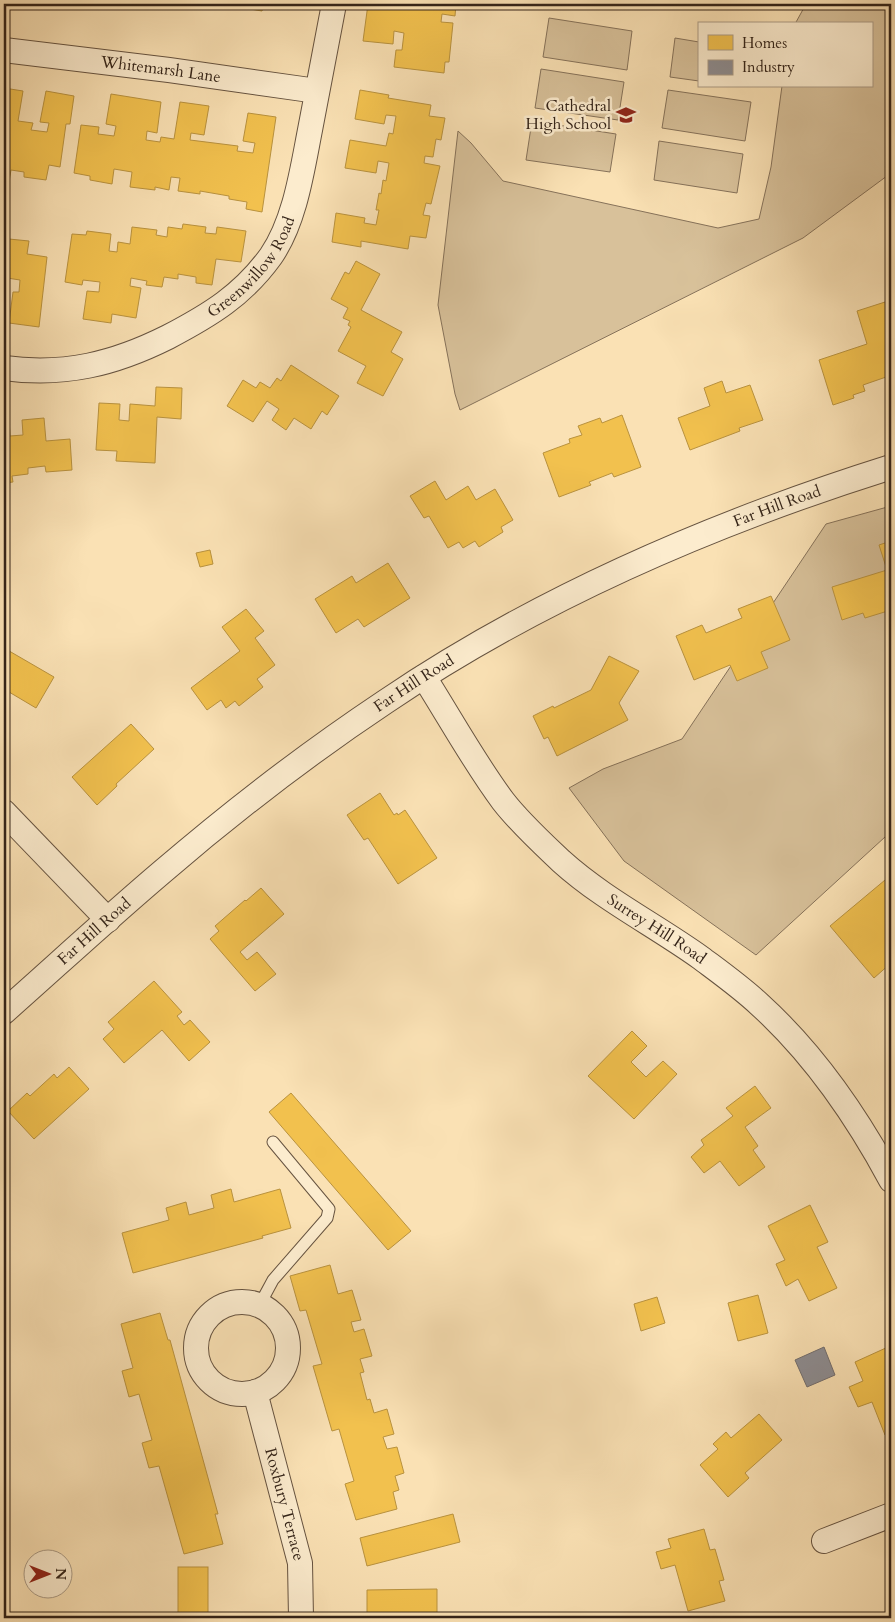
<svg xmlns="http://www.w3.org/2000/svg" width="895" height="1622" font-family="Cardo,serif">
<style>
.green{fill:#d8c19a;stroke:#86725a}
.homes{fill:#f2c14e;stroke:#b9923e}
.industry{fill:#8d8d92;stroke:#726e6e}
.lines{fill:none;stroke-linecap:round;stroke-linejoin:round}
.lane-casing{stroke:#665340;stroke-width:13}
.street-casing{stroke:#665340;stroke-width:26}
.lane{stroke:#fcecce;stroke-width:11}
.street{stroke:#fcecce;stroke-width:24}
.labels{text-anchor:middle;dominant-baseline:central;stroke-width:5;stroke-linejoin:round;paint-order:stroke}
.street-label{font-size:16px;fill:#342419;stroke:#fcecce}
.poi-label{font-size:16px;fill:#342419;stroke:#fcecce;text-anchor:end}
</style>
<rect width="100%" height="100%" fill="#fae1b4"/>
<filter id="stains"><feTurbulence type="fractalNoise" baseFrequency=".004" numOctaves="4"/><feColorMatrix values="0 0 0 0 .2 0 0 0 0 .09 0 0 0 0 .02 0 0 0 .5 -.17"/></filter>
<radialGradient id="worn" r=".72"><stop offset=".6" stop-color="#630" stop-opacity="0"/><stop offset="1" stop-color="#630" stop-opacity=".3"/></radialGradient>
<g class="green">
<polygon points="806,4 891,4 891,173 803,238 460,410 455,394 438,305 458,131 471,143 503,181 718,228 759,219 771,167 782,86 871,86 871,24 795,24"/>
<polygon points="549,18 632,31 627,70 543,57"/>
<polygon points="675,38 699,42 699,81 670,77"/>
<polygon points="541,69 624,82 618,120 535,108"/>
<polygon points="668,90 751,102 745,141 662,128"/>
<polygon points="532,121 616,134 610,172 526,160"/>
<polygon points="659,141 743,154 737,193 654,180"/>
<polygon points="891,506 891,838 885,837 756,955 624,861 569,788 603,769 682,739 826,524"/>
</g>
<g class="homes">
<polygon points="238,4 264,4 262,11 238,7"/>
<polygon points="368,4 456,4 455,16 442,14 441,22 453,23 449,62 445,62 444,73 394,67 396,50 402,50 404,33 394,31 393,44 363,41"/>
<polygon points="4,88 23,91 18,121 33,123 31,130 47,132 49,123 40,122 46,91 74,96 70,124 66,124 60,167 49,165 46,180 24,177 24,172 11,170 9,182 4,181"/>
<polygon points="360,90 389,95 388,98 431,105 429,116 445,118 441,140 436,139 433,157 425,156 424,163 440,166 431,204 426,203 423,215 430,216 426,238 410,236 408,249 361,241 361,247 332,242 336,213 365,218 364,223 376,225 379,210 376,210 379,193 381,194 383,180 386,181 389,163 378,161 376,173 345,168 350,140 386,146 389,133 393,134 396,116 386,115 384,124 355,119"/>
<polygon points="111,94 161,102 157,133 147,131 146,140 160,142 161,137 174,139 180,102 209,106 204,135 191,133 190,140 238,146 237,151 253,153 255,143 243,141 248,113 276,117 262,212 246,209 247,202 229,199 229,196 200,191 200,194 178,191 180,178 171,177 169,190 155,187 155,190 130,187 132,172 114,169 112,184 90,180 90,176 74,173 81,125 99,127 98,134 114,136 116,126 106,124"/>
<polygon points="183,224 206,227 205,233 216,234 217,227 246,231 241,262 216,259 212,285 196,283 196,277 178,274 178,279 164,277 162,287 146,285 147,281 131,278 130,286 141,288 136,318 112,314 111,323 83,319 87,291 99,292 100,282 83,280 82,285 65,282 72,234 86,235 87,231 111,234 109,251 117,252 118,242 130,244 132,227 157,230 156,235 167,237 168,227 182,229"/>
<polygon points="9,239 29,241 27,254 47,257 39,327 9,323 13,292 19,292 20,280 7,278 4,295 4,247 8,248"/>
<polygon points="356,261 380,274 361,310 402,332 391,352 403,359 383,396 357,383 366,366 338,351 351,327 348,325 350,321 343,318 348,308 331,299 345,272 349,274"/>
<polygon points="885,302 891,323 891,328 888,329 891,339 891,374 888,375 889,376 863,385 865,391 853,395 854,398 833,405 819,360 867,344 857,311"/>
<polygon points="291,365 339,396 327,415 322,411 311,429 294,418 286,430 272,420 279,409 267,401 253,422 227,406 243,380 256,388 260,382 270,388 277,378 281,381"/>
<polygon points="722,381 726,393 750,385 763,420 739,428 740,431 690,450 678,418 710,406 704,388"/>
<polygon points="156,387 182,388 181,419 157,417 155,463 116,461 117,451 96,450 99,403 120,404 119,420 129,421 130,404 155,406"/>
<polygon points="622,415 641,467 614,477 612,473 589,482 591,485 559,497 543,453 570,443 569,439 582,435 578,426 600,418 602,423"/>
<polygon points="9,418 10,436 23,435 22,420 44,418 46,441 70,439 72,470 46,472 45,466 28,468 28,474 12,476 13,482 4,483 4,419"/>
<polygon points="435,481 446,500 468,486 476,500 495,489 513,520 501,527 503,532 479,547 475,541 463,548 459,542 448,548 429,516 424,518 410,496"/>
<polygon points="891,541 891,610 865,618 863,613 842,620 832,587 887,570 879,545"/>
<polygon points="210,550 213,564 200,567 196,553"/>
<polygon points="388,563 410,598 364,627 358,619 336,633 315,599 352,576 356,583"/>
<polygon points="771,596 790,640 761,652 768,668 737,681 730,665 694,680 676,636 702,625 706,633 742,618 738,609"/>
<polygon points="246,609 264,631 255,638 275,665 257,679 263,687 239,706 235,701 226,708 221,700 207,710 191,688 240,651 222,627"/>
<polygon points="4,648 54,677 36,708 4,689"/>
<polygon points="609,656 639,671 619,703 628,720 557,756 548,737 544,739 533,716 553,706 554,708 591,690"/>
<polygon points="131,724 154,749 116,784 117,786 97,805 72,777"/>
<polygon points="380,793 394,815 397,813 398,815 405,810 437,858 398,884 368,838 364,840 347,815"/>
<polygon points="891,875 891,963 874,978 830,926"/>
<polygon points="261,888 284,914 240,952 247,960 257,952 276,974 255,991 210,939 219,931 215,926 245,900 246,901"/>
<polygon points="154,981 182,1012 177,1016 184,1025 190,1020 210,1042 189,1061 162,1030 124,1063 103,1039 114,1029 108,1022"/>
<polygon points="632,1031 647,1046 631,1062 646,1077 663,1061 677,1074 634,1119 588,1076"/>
<polygon points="69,1067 89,1089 34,1139 8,1111 27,1093 30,1096 54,1074 57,1078"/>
<polygon points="755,1086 771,1108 745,1127 758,1146 753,1150 765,1167 739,1186 720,1161 704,1173 691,1157 704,1145 701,1140 733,1116 726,1108"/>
<polygon points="291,1093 411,1231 388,1250 269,1112"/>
<polygon points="231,1189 234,1202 280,1189 291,1228 262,1236 263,1238 133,1273 122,1233 169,1220 166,1208 186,1202 189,1215 214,1208 211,1195"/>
<polygon points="810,1205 828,1242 817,1247 837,1288 809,1301 798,1279 786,1286 776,1264 785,1260 768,1226"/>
<polygon points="330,1265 338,1294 352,1290 361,1320 351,1322 354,1332 364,1329 372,1356 360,1359 364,1372 360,1373 367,1400 370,1399 374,1413 387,1409 394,1434 383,1437 387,1449 397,1447 404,1473 395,1476 399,1490 393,1492 397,1509 356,1520 345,1484 354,1481 339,1429 332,1431 313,1366 322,1364 306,1310 300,1311 290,1276"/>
<polygon points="758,1295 768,1333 738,1341 728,1303"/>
<polygon points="657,1297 665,1323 641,1331 634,1304"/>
<polygon points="160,1313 168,1340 170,1340 218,1514 215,1514 223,1544 184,1554 159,1466 149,1468 142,1443 152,1440 139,1394 129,1397 122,1371 133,1368 121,1324"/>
<polygon points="888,1347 891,1355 891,1432 885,1435 872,1402 858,1407 849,1387 863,1381 855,1362"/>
<polygon points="759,1414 782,1440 745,1473 749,1478 728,1497 700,1465 718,1449 713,1444 726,1432 731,1438"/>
<polygon points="453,1514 460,1542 367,1566 360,1538"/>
<polygon points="704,1529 710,1550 715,1549 724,1580 719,1581 725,1601 688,1611 675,1565 661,1569 656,1552 671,1548 668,1539"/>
<rect x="178" y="1567" width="30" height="51"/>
<polygon points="437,1589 437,1617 367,1618 367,1590"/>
</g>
<polygon class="industry" points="824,1347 835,1375 807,1387 795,1360"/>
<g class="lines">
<defs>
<polyline id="lane" points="259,1306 273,1280 327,1218 329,1209 273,1142"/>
<g id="street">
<path id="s1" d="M4 50 169 70 317 91"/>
<path id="s2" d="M4 368C65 376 114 364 168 337 210 315 243 295 271 256 295 221 302 171 310 130 318 88 326 46 334 4"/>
<path id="s3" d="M424 677C450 718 474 762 503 801 520 823 541 842 561 861 603 899 655 925 701 958 721 973 742 988 760 1005 815 1055 856 1115 891 1180"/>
<polyline points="4,812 108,920"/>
<path id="s4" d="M4 1012C57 965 109 917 162 872 233 811 307 754 385 702 540 597 713 523 891 467"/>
<circle cx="242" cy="1348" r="46"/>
<path id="s5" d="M255 1392 300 1563 301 1618"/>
<polyline points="824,1541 891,1515"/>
</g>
</defs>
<use href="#lane" class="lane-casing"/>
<use href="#street" class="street-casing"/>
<use href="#lane" class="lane"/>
<use href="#street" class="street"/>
</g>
<defs>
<symbol id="school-bare" viewBox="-9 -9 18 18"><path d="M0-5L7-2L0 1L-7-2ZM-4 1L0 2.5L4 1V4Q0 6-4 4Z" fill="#8f2418" stroke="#fcecce" stroke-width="2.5" paint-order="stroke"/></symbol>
</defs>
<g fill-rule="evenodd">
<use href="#school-bare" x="612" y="101" width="28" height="28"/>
</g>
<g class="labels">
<g class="street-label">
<text stroke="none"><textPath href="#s1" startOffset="158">Whitemarsh Lane</textPath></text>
<text stroke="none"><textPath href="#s2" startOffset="281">Greenwillow Road</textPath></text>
<text stroke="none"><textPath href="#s4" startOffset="931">Far Hill Road</textPath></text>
<text stroke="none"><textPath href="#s4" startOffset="526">Far Hill Road</textPath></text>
<text stroke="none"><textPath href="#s3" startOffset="348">Surrey Hill Road</textPath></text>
<text stroke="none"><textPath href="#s4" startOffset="121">Far Hill Road</textPath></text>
<text stroke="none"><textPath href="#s5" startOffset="116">Roxbury Terrace</textPath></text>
</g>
<g class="poi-label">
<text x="611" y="106">Cathedral<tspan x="611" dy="18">High School</tspan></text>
</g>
</g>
<rect width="895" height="1622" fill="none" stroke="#fae1b4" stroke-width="20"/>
<rect x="5" y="5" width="885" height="1612" fill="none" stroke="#342419" stroke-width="2.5"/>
<rect x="10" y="10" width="875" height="1602" fill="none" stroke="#342419"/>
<rect x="698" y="22" width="175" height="65" fill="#fcecce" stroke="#ac9c86"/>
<rect x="708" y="35" width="25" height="15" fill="#f2c14e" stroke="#ac9c86"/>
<text x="742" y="48" font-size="15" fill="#342419">Homes</text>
<rect x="708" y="60" width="25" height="15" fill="#8d8d92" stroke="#ac9c86"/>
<text x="742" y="72" font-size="15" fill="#342419">Industry</text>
<g transform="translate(48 1574) rotate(90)"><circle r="24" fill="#fcecce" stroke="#ac9c86"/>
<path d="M0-4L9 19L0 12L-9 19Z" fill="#8f2418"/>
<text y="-8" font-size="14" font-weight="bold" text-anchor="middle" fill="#342419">N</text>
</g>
<rect width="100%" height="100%" filter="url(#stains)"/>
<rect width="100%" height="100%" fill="url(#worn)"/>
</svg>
